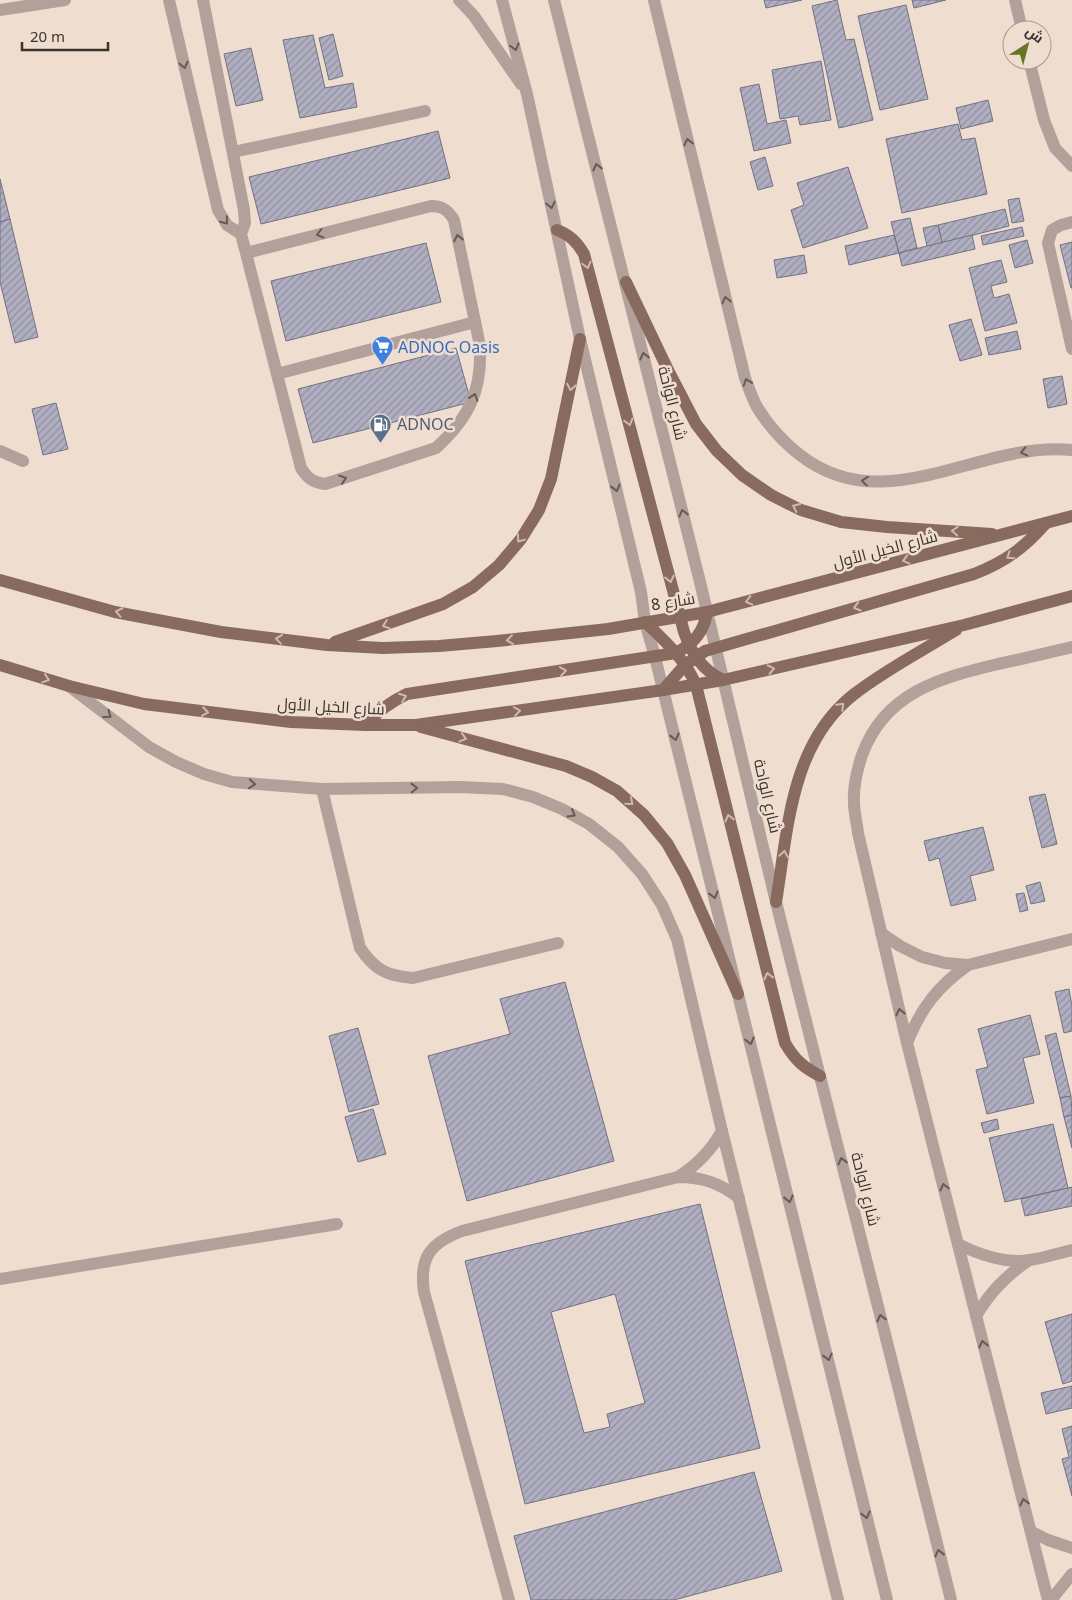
<svg xmlns="http://www.w3.org/2000/svg" width="1072" height="1600" font-family="'Noto Sans',Cairo,sans-serif">
<style>
.building{fill:url(#building-hatch);stroke:#737183;fill-rule:evenodd}
.lines{fill:none;stroke-linecap:round;stroke-linejoin:round}
.minor{stroke:#b2a09a;stroke-width:12}
.major{stroke:#896a5f;stroke-width:12}
.oneway{stroke:#655a54}
.oneway2{stroke:#d0baad}
.labels{text-anchor:middle;dominant-baseline:central;stroke-width:5;stroke-linejoin:round;paint-order:stroke}
.shop-label{font-size:16px;fill:#366cbe;stroke:#efddcf;text-anchor:start}
.street-label{font-size:16px;fill:#3b342e;stroke:#efddcf}
.service-label{font-size:16px;fill:#4e5e75;stroke:#efddcf;text-anchor:start}
</style>
<defs>
<pattern id="building-hatch" width="6" height="6" patternUnits="userSpaceOnUse" patternTransform="scale(1.25)"><rect width="6" height="6" fill="#b0afc2"/><path d="M-1 1l2-2M0 6l6-6M5 7l2-2" fill="none" stroke="#908f9e"/></pattern>
</defs>
<rect width="100%" height="100%" fill="#efddcf"/>
<g class="building">
<polygon points="764,0 802,0 766,8"/>
<polygon points="837,0 846,40 854,39 873,120 839,128 812,6"/>
<polygon points="912,0 946,0 914,8"/>
<polygon points="906,5 928,99 880,110 858,16"/>
<polygon points="333,34 343,76 329,80 319,38"/>
<polygon points="313,35 325,88 353,83 357,107 300,118 283,40"/>
<polygon points="251,48 263,100 236,106 224,54"/>
<polygon points="821,61 831,120 800,125 798,116 780,119 772,70"/>
<polygon points="759,84 767,124 786,120 791,143 754,151 740,88"/>
<polygon points="988,100 993,121 961,129 956,108"/>
<polygon points="958,124 962,140 975,138 987,194 902,213 886,139"/>
<polygon points="438,131 450,178 261,224 249,177"/>
<polygon points="765,157 773,186 758,190 750,162"/>
<polygon points="848,167 868,228 803,248 791,210 804,205 797,183"/>
<polygon points="0,179 10,219 0,222"/>
<polygon points="1019,198 1024,221 1012,223 1008,200"/>
<polygon points="1005,209 1009,226 942,243 938,225"/>
<polygon points="910,218 917,248 899,253 891,222"/>
<polygon points="10,219 38,337 15,343 0,282 0,222"/>
<polygon points="938,225 942,243 927,246 923,228"/>
<polygon points="1022,227 1024,236 983,245 981,236"/>
<polygon points="894,235 899,253 849,265 845,246"/>
<polygon points="972,235 975,249 902,266 899,253"/>
<polygon points="1027,240 1033,263 1015,268 1009,245"/>
<polygon points="1072,242 1072,288 1071,288 1060,245"/>
<polygon points="426,243 441,302 286,341 271,281"/>
<polygon points="804,255 807,273 777,278 774,260"/>
<polygon points="1001,260 1007,282 991,286 994,298 1009,294 1017,323 985,331 969,268"/>
<polygon points="971,319 982,355 960,361 949,325"/>
<polygon points="1017,331 1021,349 989,355 985,338"/>
<polygon points="456,348 471,402 313,443 298,389"/>
<polygon points="1062,376 1067,404 1048,408 1043,379"/>
<polygon points="56,403 68,449 43,455 32,409"/>
<polygon points="1045,794 1057,844 1042,848 1029,797"/>
<polygon points="983,827 994,870 970,876 976,900 951,906 939,858 929,861 924,841"/>
<polygon points="1040,882 1045,901 1031,904 1026,886"/>
<polygon points="1024,893 1028,910 1020,912 1016,894"/>
<polygon points="565,982 614,1161 467,1201 428,1056 510,1034 500,999"/>
<polygon points="1069,989 1072,1006 1072,1031 1064,1033 1055,992"/>
<polygon points="1030,1015 1040,1054 1023,1058 1034,1103 987,1114 976,1070 988,1067 978,1029"/>
<polygon points="358,1028 379,1104 349,1112 329,1036"/>
<polygon points="1056,1033 1071,1096 1060,1098 1045,1036"/>
<polygon points="1071,1096 1072,1115 1064,1117 1060,1098"/>
<polygon points="373,1109 386,1154 358,1162 345,1117"/>
<polygon points="1072,1115 1072,1148 1064,1117"/>
<polygon points="997,1119 999,1129 984,1133 981,1123"/>
<polygon points="1053,1124 1068,1188 1005,1202 989,1138"/>
<polygon points="1072,1187 1072,1206 1025,1216 1021,1199"/>
<path d="M700 1204 760 1448 525 1504 465 1261ZM615 1294 645 1403 607 1414 610 1427 584 1433 551 1312Z"/>
<polygon points="1072,1314 1072,1381 1063,1384 1045,1322"/>
<polygon points="1072,1386 1072,1408 1046,1414 1041,1393"/>
<polygon points="1072,1426 1072,1496 1062,1459 1069,1457 1062,1429"/>
<polygon points="754,1472 782,1571 674,1600 531,1600 514,1536"/>
</g>
<g class="lines">
<g class="minor">
<polyline points="169,0 218,210 227,225 241,234"/>
<path d="M203 0 244 210 245 223 241 234 246 253 301 468C308 479 313 482 325 484L436 448C469 418 482 391 480 346L454 220C448 210 442 206 431 206L246 253"/>
<polyline points="459,0 474,16 521,84"/>
<polyline points="502,0 527,94 580,339 641,592 645,622 655,657 887,1600"/>
<polyline points="554,0 700,582 776,902 893,1366 951,1600"/>
<path d="M654 0 745 378C749 388 752 398 757 407 768 425 783 442 800 455 886 522 980 440 1072 450"/>
<polyline points="1015,0 1022,30"/>
<polyline points="0,10 65,0"/>
<polyline points="1029,60 1044,120 1055,148 1072,166"/>
<polyline points="233,152 425,111"/>
<polyline points="1072,222 1061,225 1052,230 1048,243 1072,349"/>
<polyline points="277,374 475,322"/>
<polyline points="0,451 23,461"/>
<polyline points="69,686 149,747 176,762 204,774 232,782 322,789 460,787 503,789 533,797 562,809 589,824 618,847 642,874 662,905 677,939 722,1131 838,1600"/>
<path d="M322 789 360 948C375 970 387 976 413 978L558 943"/>
<polyline points="881,933 900,946 922,957 945,963 968,965 1072,939"/>
<path d="M907 1043C921 1008 937 987 968 965"/>
<path d="M678 1177C697 1165 711 1151 722 1131"/>
<path d="M958 1244C980 1255 1005 1264 1030 1260 1044 1258 1058 1253 1072 1250"/>
<polyline points="0,1279 337,1224"/>
<path d="M976 1316C990 1292 1006 1276 1029 1260"/>
<polyline points="1032,1532 1048,1540 1072,1548"/>
<path d="M509 1600 424 1292C419 1258 430 1243 462 1231L678 1177C702 1177 720 1183 739 1198"/>
<path d="M1048 1600 907 1043 858 833C857 823 854 813 854 803 853 787 857 770 862 755 885 692 940 678 998 664 1023 659 1047 653 1072 647"/>
<polyline points="1051,1600 1072,1574"/>
</g>
<g class="major">
<path d="M557 230C570 235 577 242 584 254L684 632C692 654 702 670 723 680"/>
<polyline points="626,282 668,370 696,424 717,451 742,475 771,495 801,510 841,522 887,527 992,534"/>
<polyline points="0,580 115,612 221,632 327,645 383,648 439,646 497,641 608,629 707,612 1072,516"/>
<path d="M645 622C665 641 685 659 696 685L785 1043C795 1060 803 1067 820 1076"/>
<polyline points="335,642 443,604 473,587 499,565 521,539 539,510 551,479 580,339"/>
<polyline points="0,665 69,686 144,704 291,722 365,725 416,725 663,690 723,680 964,625 1072,596"/>
<path d="M663 690 685 665 705 651 974 574C1005 562 1024 548 1046 523"/>
<path d="M365 725C378 711 390 702 407 694L676 653C694 643 704 632 707 612"/>
<polyline points="421,727 566,766 592,777 617,791 644,815 667,843 685,875 738,994"/>
<path d="M776 902C788 830 790 745 853 695 885 670 922 651 956 630"/>
</g>
</g>
<defs><path id="oneway-chevron" d="M-2-3.5L2.5 0L-2 3.5" fill="none" stroke-width="1.6" stroke-linecap="round" stroke-linejoin="round" transform="scale(1.25)"/></defs>
<g class="oneway">
<use href="#oneway-chevron" transform="translate(515 47) rotate(75)"/>
<use href="#oneway-chevron" transform="translate(184 65) rotate(77)"/>
<use href="#oneway-chevron" transform="translate(688 142) rotate(-103)"/>
<use href="#oneway-chevron" transform="translate(597 167) rotate(-104)"/>
<use href="#oneway-chevron" transform="translate(551 205) rotate(78)"/>
<use href="#oneway-chevron" transform="translate(225 221) rotate(52)"/>
<use href="#oneway-chevron" transform="translate(320 234) rotate(166)"/>
<use href="#oneway-chevron" transform="translate(458 238) rotate(-102)"/>
<use href="#oneway-chevron" transform="translate(726 300) rotate(-103)"/>
<use href="#oneway-chevron" transform="translate(644 356) rotate(-104)"/>
<use href="#oneway-chevron" transform="translate(747 382) rotate(-109)"/>
<use href="#oneway-chevron" transform="translate(474 397) rotate(-71)"/>
<use href="#oneway-chevron" transform="translate(1024 452) rotate(167)"/>
<use href="#oneway-chevron" transform="translate(343 479) rotate(-18)"/>
<use href="#oneway-chevron" transform="translate(865 481) rotate(-174)"/>
<use href="#oneway-chevron" transform="translate(616 488) rotate(76)"/>
<use href="#oneway-chevron" transform="translate(683 513) rotate(-104)"/>
<use href="#oneway-chevron" transform="translate(108 715) rotate(36)"/>
<use href="#oneway-chevron" transform="translate(675 737) rotate(76)"/>
<use href="#oneway-chevron" transform="translate(252 784) rotate(5)"/>
<use href="#oneway-chevron" transform="translate(414 788) rotate(-1)"/>
<use href="#oneway-chevron" transform="translate(572 814) rotate(30)"/>
<use href="#oneway-chevron" transform="translate(714 895) rotate(76)"/>
<use href="#oneway-chevron" transform="translate(900 1012) rotate(-103)"/>
<use href="#oneway-chevron" transform="translate(750 1041) rotate(76)"/>
<use href="#oneway-chevron" transform="translate(842 1161) rotate(-104)"/>
<use href="#oneway-chevron" transform="translate(944 1187) rotate(-104)"/>
<use href="#oneway-chevron" transform="translate(789 1199) rotate(76)"/>
<use href="#oneway-chevron" transform="translate(881 1318) rotate(-104)"/>
<use href="#oneway-chevron" transform="translate(983 1344) rotate(-104)"/>
<use href="#oneway-chevron" transform="translate(828 1357) rotate(76)"/>
<use href="#oneway-chevron" transform="translate(1024 1502) rotate(-104)"/>
<use href="#oneway-chevron" transform="translate(866 1515) rotate(76)"/>
<use href="#oneway-chevron" transform="translate(939 1553) rotate(-104)"/>
</g>
<g class="oneway2">
<use href="#oneway-chevron" transform="translate(587 265) rotate(75)"/>
<use href="#oneway-chevron" transform="translate(571 387) rotate(101)"/>
<use href="#oneway-chevron" transform="translate(629 422) rotate(75)"/>
<use href="#oneway-chevron" transform="translate(796 507) rotate(-155)"/>
<use href="#oneway-chevron" transform="translate(955 531) rotate(-176)"/>
<use href="#oneway-chevron" transform="translate(520 539) rotate(127)"/>
<use href="#oneway-chevron" transform="translate(1010 556) rotate(146)"/>
<use href="#oneway-chevron" transform="translate(906 560) rotate(165)"/>
<use href="#oneway-chevron" transform="translate(670 579) rotate(76)"/>
<use href="#oneway-chevron" transform="translate(749 601) rotate(166)"/>
<use href="#oneway-chevron" transform="translate(857 607) rotate(164)"/>
<use href="#oneway-chevron" transform="translate(119 612) rotate(-168)"/>
<use href="#oneway-chevron" transform="translate(386 625) rotate(161)"/>
<use href="#oneway-chevron" transform="translate(279 639) rotate(-173)"/>
<use href="#oneway-chevron" transform="translate(510 640) rotate(173)"/>
<use href="#oneway-chevron" transform="translate(771 669) rotate(-13)"/>
<use href="#oneway-chevron" transform="translate(563 671) rotate(-8)"/>
<use href="#oneway-chevron" transform="translate(46 679) rotate(18)"/>
<use href="#oneway-chevron" transform="translate(403 697) rotate(-21)"/>
<use href="#oneway-chevron" transform="translate(841 706) rotate(-45)"/>
<use href="#oneway-chevron" transform="translate(517 711) rotate(-8)"/>
<use href="#oneway-chevron" transform="translate(205 712) rotate(8)"/>
<use href="#oneway-chevron" transform="translate(463 738) rotate(16)"/>
<use href="#oneway-chevron" transform="translate(630 802) rotate(40)"/>
<use href="#oneway-chevron" transform="translate(729 818) rotate(-104)"/>
<use href="#oneway-chevron" transform="translate(784 854) rotate(-81)"/>
<use href="#oneway-chevron" transform="translate(768 976) rotate(-104)"/>
</g>
<defs>
<symbol id="supermarket-pin" viewBox="-11 -11 22 30"><path d="M0 17L-7.5 6A9.5 9.5 0 1 1 7.5 6Z" fill="#3f7fe0" stroke="#efddcf"/><path d="M-6-5.5h2.5l.6 2H6L4.5 2H-2.5L-4.4-4H-6ZM-1.5 3.2a1.3 1.3 0 1 0 .1 0ZM3 3.2a1.3 1.3 0 1 0 .1 0Z" fill="#fff"/></symbol>
<symbol id="fuel-pin" viewBox="-11 -11 22 30"><path d="M0 17L-7.5 6A9.5 9.5 0 1 1 7.5 6Z" fill="#5c6f8a" stroke="#efddcf"/><path d="M-5.5-6h7V0h2V4h1.3V-2.5L3-4.5l.8-.8L6-3V5H2.5V1h-1V6h-7ZM-4.2-4.7v3.2H.2V-4.7Z" fill="#fff"/></symbol>
</defs>
<g fill-rule="evenodd">
<use href="#supermarket-pin" x="370" y="334" width="25" height="34"/>
<use href="#fuel-pin" x="368" y="412" width="25" height="34"/>
</g>
<g class="labels">
<g class="shop-label">
<text x="398" y="347">ADNOC Oasis</text>
</g>
<g class="street-label">
<text transform="translate(673 403) rotate(76)">شارع الواحة</text>
<text transform="translate(885 549) rotate(-15)">شارع الخيل الأول</text>
<text transform="translate(673 601) rotate(-9)">شارع 8</text>
<text transform="translate(331 706) rotate(3)">شارع الخيل الأول</text>
<text transform="translate(768 796) rotate(77)">شارع الواحة</text>
<text transform="translate(866 1189) rotate(76)">شارع الواحة</text>
</g>
<g class="service-label">
<text x="397" y="424">ADNOC</text>
</g>
</g>
<g transform="translate(1027 45) rotate(36)"><circle r="24" fill="#efddcf" stroke="#a7998f"/>
<path d="M0-4L9 19L0 12L-9 19Z" fill="#667724"/>
<text y="-8" font-size="14" font-weight="bold" text-anchor="middle" fill="#3b342e">ش</text>
</g>
<path d="M22 42v8h86v-8" fill="none" stroke="#3b342e" stroke-width="2.5"/>
<text x="30" y="42" font-size="15" fill="#3b342e" stroke="#efddcf" stroke-width="4" paint-order="stroke">20 m</text>
</svg>
